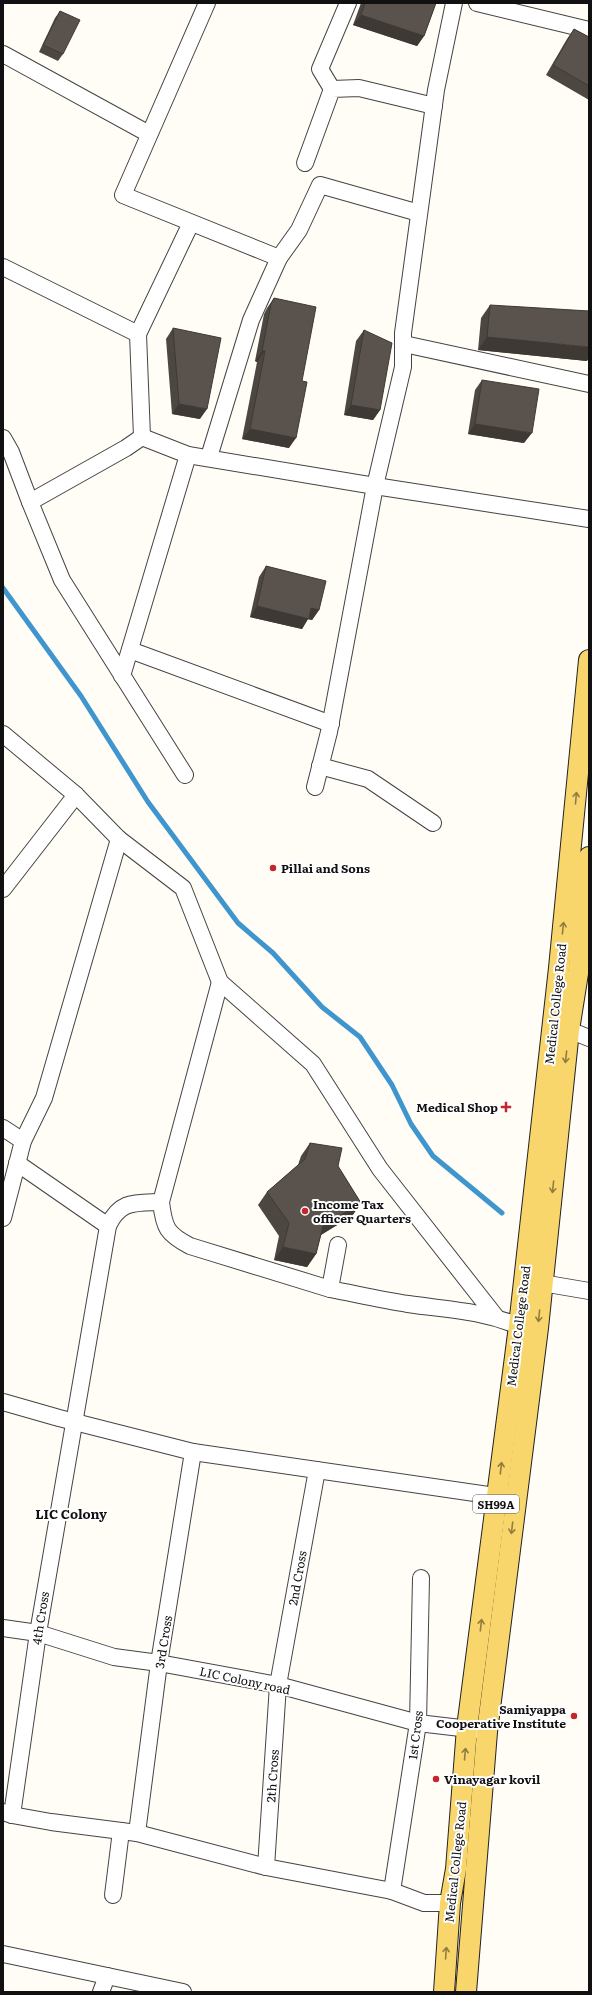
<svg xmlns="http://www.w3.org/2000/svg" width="592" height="1995" font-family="Literata,serif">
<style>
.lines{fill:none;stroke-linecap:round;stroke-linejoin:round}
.stream{stroke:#3f96cf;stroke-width:5}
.minor-casing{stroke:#444;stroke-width:18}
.major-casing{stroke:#222;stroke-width:22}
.minor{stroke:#fff;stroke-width:16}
.major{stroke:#f9d66b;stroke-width:20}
.wall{fill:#4d4742}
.shaded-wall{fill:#3f3936}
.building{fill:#5a524d;stroke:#3f3936}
.oneway{stroke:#917d42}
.poi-dot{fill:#c4262e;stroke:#fff;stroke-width:1.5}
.labels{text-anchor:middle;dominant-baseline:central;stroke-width:4;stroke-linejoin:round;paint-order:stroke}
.shield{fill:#fff;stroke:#585858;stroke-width:1}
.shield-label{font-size:11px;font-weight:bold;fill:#111}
.poi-label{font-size:12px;font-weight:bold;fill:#111;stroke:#fff;text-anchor:start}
.street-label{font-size:12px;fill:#111;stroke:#fff}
.neighbourhood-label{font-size:13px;font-weight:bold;fill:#111;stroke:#fff}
</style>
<rect width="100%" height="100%" fill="#fffdf5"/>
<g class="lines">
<polyline class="stream" points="3,588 81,696 148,802 238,923 273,953 322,1007 360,1037 392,1085 411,1124 433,1156 502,1213"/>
<defs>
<g id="minor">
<polyline points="207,3 123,195 279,258 299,230 320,185 419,213"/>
<polyline points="477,3 589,30"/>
<polyline points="3,54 149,134"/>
<polyline points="332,89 320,69 348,3"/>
<polyline points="305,163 332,89 359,88 434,106"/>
<polyline points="3,267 138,334 142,437"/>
<polyline points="138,334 191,223"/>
<polyline points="404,344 589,384"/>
<polyline points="3,438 11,452 30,502 126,448 142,437 188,455 375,486 589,519"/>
<polyline points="209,457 251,320 279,258"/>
<polyline points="30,502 62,580 185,775"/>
<polyline points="130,650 331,724"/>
<polyline points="122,676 188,455"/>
<polyline points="3,734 76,795 119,839 183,888 220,982 313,1064 380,1169 496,1317"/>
<polyline points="320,766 368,779 433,823"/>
<polyline points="315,787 329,732 375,486 403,367 403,333 436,90 454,3"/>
<polyline points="3,889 76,795"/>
<path d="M220 982 161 1202C164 1228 167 1234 190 1246L330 1289"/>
<polyline points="569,1030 589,1038"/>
<polyline points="3,1128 23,1141"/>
<polyline points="17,1163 108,1226"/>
<polyline points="3,1218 23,1141 44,1098 119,839"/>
<path d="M338 1245 330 1289C356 1294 382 1300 408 1304 449 1310 479 1310 519 1326"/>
<polyline points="542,1283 589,1291"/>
<polyline points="3,1402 59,1418 193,1452 509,1498"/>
<polyline points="3,1628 38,1633 114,1657 159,1663 278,1685 418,1723 478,1730"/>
<polyline points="3,1812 12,1815 51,1822 137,1833 266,1867 392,1891 424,1903 450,1903"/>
<path d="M12 1815 38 1633 108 1226C120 1200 135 1203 161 1202"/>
<polyline points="137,1833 159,1663 193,1452"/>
<polyline points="266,1867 278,1685 317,1470"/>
<polyline points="392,1891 418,1723 421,1578"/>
<polyline points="113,1895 121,1831"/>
<polyline points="3,1954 183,1992"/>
<polyline points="101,1992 107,1976"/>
</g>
<g id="major">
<polyline points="444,1992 450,1903 456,1869 467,1728 519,1326 559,968 589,660"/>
<polyline points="466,1992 487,1732 538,1328 569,1030 579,967 581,919 589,857"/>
</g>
</defs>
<use href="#minor" class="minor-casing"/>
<use href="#major" class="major-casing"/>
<use href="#minor" class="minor"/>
<use href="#major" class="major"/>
</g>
<g class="wall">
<polygon points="361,3 436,3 424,36 417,46 353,25"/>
<polygon points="60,11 63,54 58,61 39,52 55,18"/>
<polygon points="574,29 589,37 589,100 546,75 567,39"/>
<polygon points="274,298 289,448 242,439 257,362 255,361 264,314 267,308"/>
<polygon points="490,305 587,361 478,350 481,318"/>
<polygon points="173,328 200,419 172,414 166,339"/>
<polygon points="364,330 380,410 373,420 344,415 356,341"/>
<polygon points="482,380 524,443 468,434 475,390"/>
<polygon points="266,566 319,610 312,620 308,619 302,629 250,617 259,577"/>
<polygon points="310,1143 338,1166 361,1203 352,1216 321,1235 316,1254 307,1267 274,1260 279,1236 258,1205 267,1192 298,1165 301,1156"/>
</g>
<g class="shaded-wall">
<polygon points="361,15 424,36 417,46 353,25"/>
<polygon points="487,337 589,347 589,358 587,361 478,350"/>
<polygon points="262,351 265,351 257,362 255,361"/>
<polygon points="179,404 207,409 200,419 172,414"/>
<polygon points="351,405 380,410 373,420 344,415"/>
<polygon points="475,424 532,433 524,443 468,434"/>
<polygon points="250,429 296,438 289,448 242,439"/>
<polygon points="257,606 311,608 319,610 312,620 308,619 302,629 250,617"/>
<polygon points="361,1203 352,1216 314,1239 323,1226"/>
<polygon points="283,1247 316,1254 307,1267 274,1260"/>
</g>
<g class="building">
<polygon points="365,3 436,3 424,36 361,15"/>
<polygon points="60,11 80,20 63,54 43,45"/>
<polygon points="574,29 589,37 589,86 553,65"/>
<polygon points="274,298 316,307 302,381 307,382 296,438 250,429 265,351 262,351 271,304"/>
<polygon points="490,305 589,311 589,347 487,337"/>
<polygon points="173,328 221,338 207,409 179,404"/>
<polygon points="364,330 392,343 380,410 351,405"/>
<polygon points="482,380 539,389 532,433 475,424"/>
<polygon points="266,566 326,581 319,610 311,608 309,619 257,606"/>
<polygon points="310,1143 342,1148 338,1166 361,1203 323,1226 316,1254 283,1247 289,1223 267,1192 305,1159"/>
</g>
<defs><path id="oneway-shaft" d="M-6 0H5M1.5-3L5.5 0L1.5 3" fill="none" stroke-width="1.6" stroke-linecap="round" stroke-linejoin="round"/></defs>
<g class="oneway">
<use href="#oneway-shaft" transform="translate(576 798) rotate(-85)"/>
<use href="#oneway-shaft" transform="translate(563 928) rotate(-84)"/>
<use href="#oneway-shaft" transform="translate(566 1057) rotate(96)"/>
<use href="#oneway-shaft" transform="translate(553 1187) rotate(96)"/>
<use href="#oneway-shaft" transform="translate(539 1316) rotate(96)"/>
<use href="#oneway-shaft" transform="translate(501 1468) rotate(-83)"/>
<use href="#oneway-shaft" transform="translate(512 1528) rotate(97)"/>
<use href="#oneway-shaft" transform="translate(481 1625) rotate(-83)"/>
<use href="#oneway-shaft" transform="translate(465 1754) rotate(-85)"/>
<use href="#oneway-shaft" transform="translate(446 1953) rotate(-86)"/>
</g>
<g class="poi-dot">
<circle cx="273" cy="868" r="4"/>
<path d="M504 1101h4v4h4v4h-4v4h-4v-4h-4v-4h4z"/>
<circle cx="305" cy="1211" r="4"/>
<circle cx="574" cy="1716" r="4"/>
<circle cx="436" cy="1779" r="4"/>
</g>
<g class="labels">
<rect class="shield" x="473" y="1495" width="46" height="18" rx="3"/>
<g class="shield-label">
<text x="496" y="1504">SH99A</text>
</g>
<g class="poi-label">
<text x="281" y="868">Pillai and Sons</text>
<text x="498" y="1107" text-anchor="end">Medical Shop</text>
<text x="313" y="1204">Income Tax<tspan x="313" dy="14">officer Quarters</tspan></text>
<text x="566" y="1709" text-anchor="end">Samiyappa<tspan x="566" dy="14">Cooperative Institute</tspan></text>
<text x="444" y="1779">Vinayagar kovil</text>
</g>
<g class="street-label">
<text transform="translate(555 1004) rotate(-84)">Medical College Road</text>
<text transform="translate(518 1326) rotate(-83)">Medical College Road</text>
<text transform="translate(297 1578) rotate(-80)">2nd Cross</text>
<text transform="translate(40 1618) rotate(-81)">4th Cross</text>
<text transform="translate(163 1642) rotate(-81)">3rd Cross</text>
<text transform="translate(245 1680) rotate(12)">LIC Colony road</text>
<text transform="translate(415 1735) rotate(-83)">1st Cross</text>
<text transform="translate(272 1776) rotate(-86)">2th Cross</text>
<text transform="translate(455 1862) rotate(-84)">Medical College Road</text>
</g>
<g class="neighbourhood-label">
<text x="71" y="1513">LIC Colony</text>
</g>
</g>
<rect width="592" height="1995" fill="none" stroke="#111111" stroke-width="8"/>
</svg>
